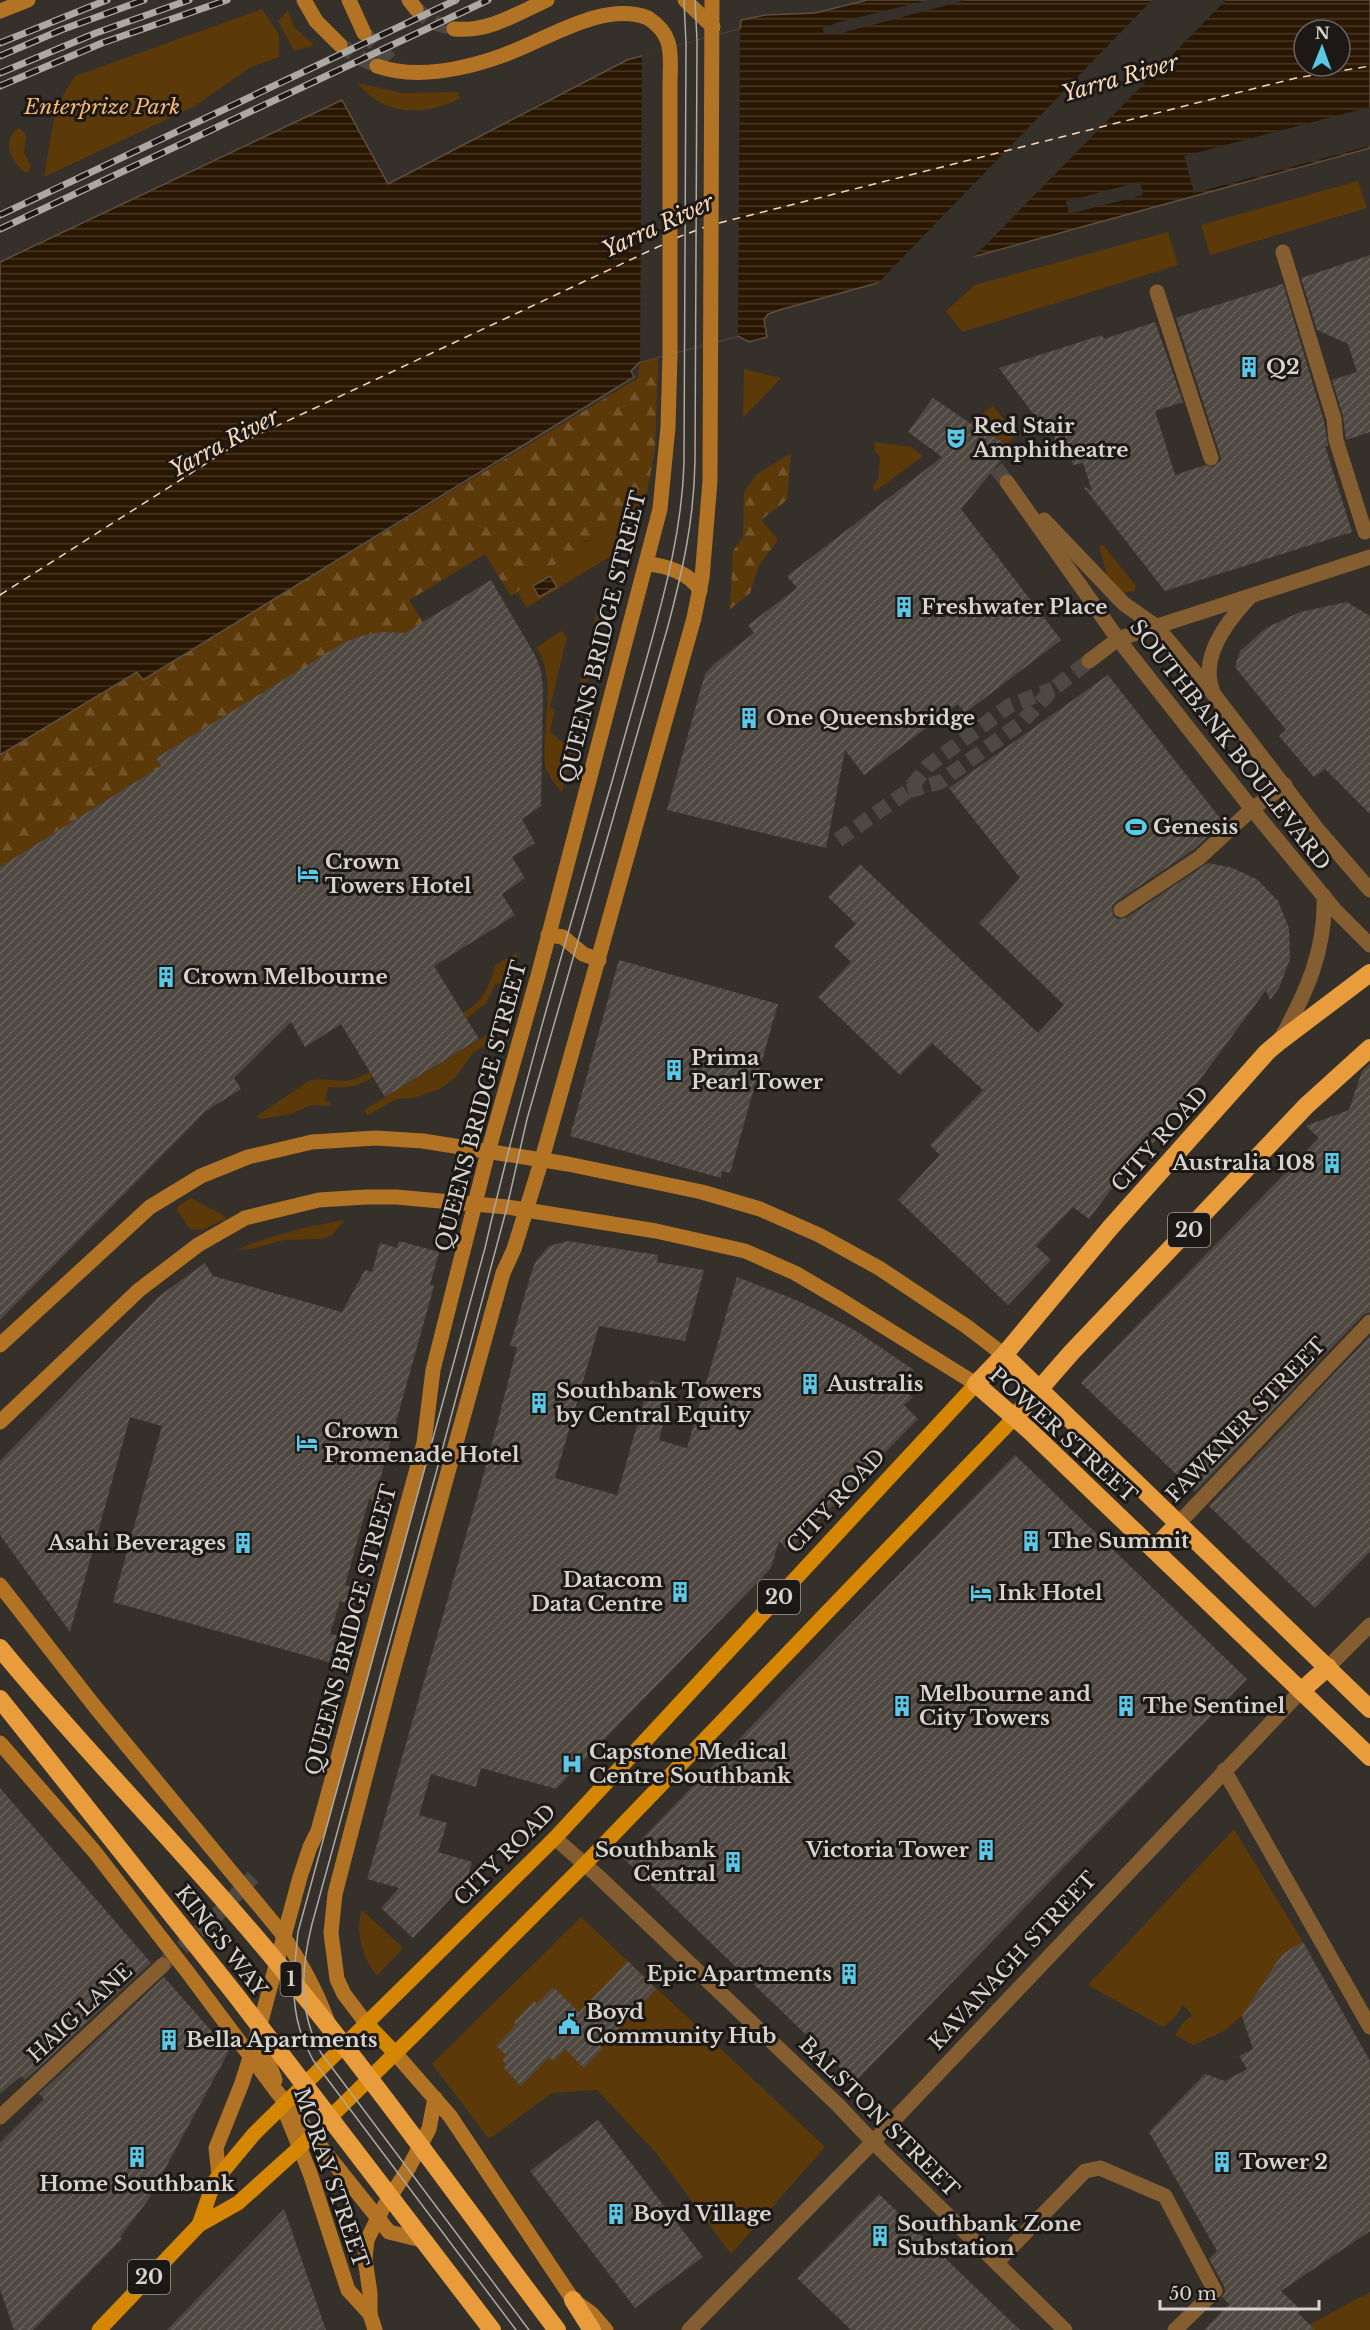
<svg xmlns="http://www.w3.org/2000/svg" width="1370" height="2330" font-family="'Libre Baskerville',serif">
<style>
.green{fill:#5c3908}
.forest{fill:url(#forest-firs)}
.water{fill:url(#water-rules);stroke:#5e4f40;stroke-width:1.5;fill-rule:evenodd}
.pier{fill:#36302a}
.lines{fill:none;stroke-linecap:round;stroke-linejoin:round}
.ferry{stroke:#fad9b7;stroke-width:1.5;stroke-dasharray:8 6;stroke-linecap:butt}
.building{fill:url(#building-hatch)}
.street-tunnel{stroke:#4e4843;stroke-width:15;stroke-dasharray:15 8;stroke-linecap:butt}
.secondary-tunnel{stroke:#4e4843;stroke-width:15;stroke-dasharray:15 8;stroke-linecap:butt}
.street{stroke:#845d31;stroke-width:15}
.secondary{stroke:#b27424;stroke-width:15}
.primary{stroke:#d58603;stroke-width:15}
.highway{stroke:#e89c3c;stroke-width:18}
.tram{stroke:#aca8a3;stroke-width:1.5}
.rail-casing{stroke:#aca8a3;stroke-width:7}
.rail{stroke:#1b1816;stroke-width:4.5;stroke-dasharray:14;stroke-linecap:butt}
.labels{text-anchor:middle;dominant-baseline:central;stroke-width:6;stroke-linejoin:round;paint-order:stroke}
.shield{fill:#1b1816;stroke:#9f9b98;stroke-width:1.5}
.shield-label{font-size:20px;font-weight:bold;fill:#d7d3cf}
.park-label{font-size:21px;font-style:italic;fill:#f8b870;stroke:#1b1816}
.poi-label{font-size:21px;font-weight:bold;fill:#d7d3cf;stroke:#1b1816;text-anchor:start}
.street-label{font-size:21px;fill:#d7d3cf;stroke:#1b1816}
.water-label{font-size:22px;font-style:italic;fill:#fad9b7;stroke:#1b1816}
</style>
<defs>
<pattern id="forest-firs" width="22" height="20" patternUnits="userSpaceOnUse" patternTransform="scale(1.5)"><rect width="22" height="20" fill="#5c3908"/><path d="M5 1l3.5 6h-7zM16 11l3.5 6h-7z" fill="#73552b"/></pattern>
<pattern id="water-rules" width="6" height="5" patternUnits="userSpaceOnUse" patternTransform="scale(1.5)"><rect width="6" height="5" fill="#2a1702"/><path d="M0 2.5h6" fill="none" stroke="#483826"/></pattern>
<pattern id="building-hatch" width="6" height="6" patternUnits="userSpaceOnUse" patternTransform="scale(1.5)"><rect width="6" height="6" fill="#4e4841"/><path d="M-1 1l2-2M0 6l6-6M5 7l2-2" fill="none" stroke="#67625b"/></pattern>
</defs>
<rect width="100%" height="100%" fill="#36302a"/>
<g class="green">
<polygon points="262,9 279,35 279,57 249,68 195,106 44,177 56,107 75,76"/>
<polygon points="288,10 294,27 314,45 294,51 278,21"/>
<path d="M357 83 403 93 458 92 460 98C438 111 406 115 383 104 373 99 365 91 357 83Z"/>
<path d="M19 128 26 134 24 152 31 166 27 173C11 164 0 140 19 128Z"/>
<polygon points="1358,181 1367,208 1210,255 1201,225"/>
<polygon points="1168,232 1178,265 962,332 946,311 975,285"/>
<polygon points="744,369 781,378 743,418"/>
<polygon points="993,406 1016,435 1007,444 970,423"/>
<polygon points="874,442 911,447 923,456 874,492 873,485 878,480 880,457 875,451"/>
<polygon points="616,526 623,530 619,551 526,608 517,590 533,571 550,567 569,556 580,543 597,539"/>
<polygon points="1103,545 1136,586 1134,591 1123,593 1107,575 1099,546"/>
<path d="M600 599 605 603 562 793C557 785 546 774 545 764 541 725 558 684 537 647L561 631 567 637 550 708 555 709 550 732 565 744Z"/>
<path d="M518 952 509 987 496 983 486 1003 466 1019 463 1013C483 1002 490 986 495 965Z"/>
<polygon points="500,1027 503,1033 473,1053 455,1078 440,1089 413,1098 397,1099 368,1115 364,1110"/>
<path d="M370 1072 373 1077C359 1087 346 1088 328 1087L325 1101 331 1102 330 1106 311 1105 291 1114 260 1119 257 1116 309 1081C335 1075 340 1089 370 1072Z"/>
<polygon points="191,1198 225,1216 226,1219 202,1230 190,1229 177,1210 178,1206"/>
<path d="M345 1220 331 1236 321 1239 284 1240 251 1249 236 1250C272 1235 307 1226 345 1220Z"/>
<polygon points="1234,1829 1303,1942 1282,1954 1242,2016 1224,2031 1193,2045 1175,2035 1183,2023 1192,2015 1183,2005 1175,2017 1163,2027 1088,1985"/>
<path d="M362 1910 403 1948 377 1976C363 1960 354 1930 362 1910Z"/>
<polygon points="581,1917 825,2147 731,2254 657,2154 597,2090 552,2093 489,2139 432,2064"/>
<polygon points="1370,2292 1370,2330 1311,2330 1307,2326"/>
</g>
<g class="forest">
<path d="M658 358 655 449 639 536 619 551 623 532 619 527 597 539 584 541 569 556 554 565 533 572 517 592 511 596 485 554 409 600 434 640C397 635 379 628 343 643L217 742 208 726 156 758 171 782 145 776 0 867V755L137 672 144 679 638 378 640 362Z"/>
<polygon points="791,453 787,500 761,520 778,540 759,565 750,593 730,609 733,551 743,537 744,492 757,474"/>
</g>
<g class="water">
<path d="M867 0H1370V148L779 310 768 314 764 320 767 337 749 342 738 336 640 362 631 371 634 377 143 680 137 672 0 755V262L342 100 388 184 627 60 740 29 741 20 765 15 815 13ZM1304 30H1340V66H1304Z"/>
<polygon points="550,576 557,587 539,597 533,586"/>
</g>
<g class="pier">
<polygon points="928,0 967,0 838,34 824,35 823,28 839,22"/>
<polygon points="1152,0 1226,0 971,260 873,288"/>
<polygon points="740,29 738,336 640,362 642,55"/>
<polygon points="1370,107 1370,146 1194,193 1184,156"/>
<polygon points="1140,182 1143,195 1069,214 1066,201"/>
</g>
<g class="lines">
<g class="ferry">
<polyline points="719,223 1296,78 1370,66"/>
<polyline points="676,238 705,227"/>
<polyline points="0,595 232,447 664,244"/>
</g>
</g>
<g class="building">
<polygon points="1370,255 1370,432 1346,440 1343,416 1332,380 1357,372 1348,344 1317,330 1301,278"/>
<polygon points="1283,284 1324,421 1328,446 1325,446 1352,532 1165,591 1083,486 1092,491 1083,463 1073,465 1065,440 1056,443 1049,420 1040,423 999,368 1102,335 1104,339 1155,322 1183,402 1155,411 1175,475 1205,465 1213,467 1221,460 1220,455 1176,318"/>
<polygon points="933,398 974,426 1012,447 961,509 1061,640 965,713 958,704 864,775 845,750 826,848 667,810 705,674 714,664 754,633 748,625 797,588 787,576 942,457 908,432"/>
<polygon points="491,580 535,655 541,671 543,689 541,806 522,819 535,843 512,857 525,878 502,894 515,915 434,966 479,1039 385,1097 341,1024 305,1047 291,1022 234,1078 241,1089 206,1111 0,1320 0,867 161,766 156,758 343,643 361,636 382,632 405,633"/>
<polygon points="1347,602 1370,616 1370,814 1325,769 1314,777 1279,736 1286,730 1235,667 1240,651 1266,628 1300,612"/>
<polygon points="1108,675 1223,822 1193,850 1116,902 1112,906 1113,915 1117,919 1126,918 1208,863 1233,868 1258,880 1278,901 1289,928 1290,959 1279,988 1270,1000 1266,990 1153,1143 1148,1140 1089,1219 1073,1207 1036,1246 1051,1260 1008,1305 898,1200 940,1155 930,1145 983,1090 932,1043 900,1075 818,997 851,962 834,946 856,924 828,897 860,864 1038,1033 1064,1005 979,923 1020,878 949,788"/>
<polygon points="619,960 778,1004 730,1173 722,1171 721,1178 570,1136"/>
<polygon points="1370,1063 1370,1312 1363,1315 1195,1492 1081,1383 1319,1138 1306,1126 1349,1110 1362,1071"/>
<polygon points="399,1241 439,1252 430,1285 434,1286 374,1501 369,1499 345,1585 360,1589 355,1606 340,1601 330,1634 337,1635 329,1662 113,1602 162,1426 130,1417 70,1632 0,1535 0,1461 158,1297 205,1263 213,1276 342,1312 365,1270 372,1272 380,1243 397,1248"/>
<polygon points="568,1241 658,1255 657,1262 704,1270 685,1341 599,1326 555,1478 617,1495 650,1380 673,1387 659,1440 687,1448 737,1277 796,1300 825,1314 856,1331 914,1370 901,1390 913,1397 904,1405 918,1419 788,1551 779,1541 771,1568 556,1789 481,1768 476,1787 431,1774 419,1815 447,1823 438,1852 472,1862 467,1881 413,1938 381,1908 399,1888 367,1879 488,1459 517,1347 510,1346 532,1270 536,1261 549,1246"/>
<polygon points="1370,1336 1370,1552 1315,1608 1209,1506"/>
<polygon points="1015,1455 1247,1679 855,2082 623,1858"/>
<polygon points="0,1788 151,1963 25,2080 21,2076 0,2094"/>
<polygon points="1303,1942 1370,2061 1370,2231 1281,2291 1301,2310 1298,2313 1315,2330 1204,2330 1229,2304 1222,2297 1225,2292 1224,2286 1209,2259 1217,2251 1149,2132 1205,2074 1225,2081 1247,2069 1239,2056 1253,2049 1242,2016 1282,1954"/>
<polygon points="628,1961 656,1989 601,2046 603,2048 584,2068 565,2049 554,2061 549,2057 521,2086 503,2067 506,2064 502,2060 506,2055 496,2046 516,2025 514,2022 534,2001 537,2004 553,1987 579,2012"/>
<polygon points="164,1977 229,2051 148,2200 120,2237 122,2239 33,2330 14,2330 0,2289 0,2143 44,2099 39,2094"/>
<polygon points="598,2120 703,2257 635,2308 530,2171"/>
<polygon points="879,2194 1004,2315 1020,2330 851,2330 797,2278"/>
<polygon points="284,2209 326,2330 167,2330 249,2245"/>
</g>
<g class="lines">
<g class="street-tunnel">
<polyline points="996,468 1007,482"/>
<polyline points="908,791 940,782 1022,722 1053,689 1089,661"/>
<polyline points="838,840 908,791 928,766 1009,706 1053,689"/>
<polyline points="165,1963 216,1916 253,1877"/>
</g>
<g class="secondary-tunnel">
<polyline points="416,9 432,22 454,29"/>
<polyline points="364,33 390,60"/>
<polyline points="340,45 360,58 377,66"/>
</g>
<g class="street">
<polyline points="1283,252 1334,419 1336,440 1365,532"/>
<polyline points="1157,292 1211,458"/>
<polyline points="1007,482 1118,639 1252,809 1335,910 1370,945"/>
<polyline points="1044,520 1124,604 1157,627 1216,697 1318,830 1370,890"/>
<polyline points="1089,661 1118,639 1370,557"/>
<path d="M1213 692C1199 658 1226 623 1248 599"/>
<polyline points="1121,910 1199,858 1252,809 1285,785"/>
<path d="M1280 1040C1306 994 1326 950 1324 896"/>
<polyline points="1178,1524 1370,1322"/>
<polyline points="1328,1667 1370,1625"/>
<polyline points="1224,1770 1370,2027"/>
<polyline points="555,1838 599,1877 838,2105 873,2142 1065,2330"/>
<polyline points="0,2117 163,1965"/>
<polyline points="997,2262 1085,2171 1100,2168 1165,2196 1215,2291 1175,2330"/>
<polyline points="689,2330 873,2142 1301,1691"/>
</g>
<g class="secondary">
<polyline points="304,0 316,21 340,45"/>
<polyline points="349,0 364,33"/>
<polyline points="409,0 416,9"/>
<polyline points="685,0 713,27"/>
<polyline points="0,11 28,0"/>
<path d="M454 29C489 32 516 14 547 0"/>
<path d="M646 564C665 565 691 573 700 591"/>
<polyline points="548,935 563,937 583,954 599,960"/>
<polyline points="0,1345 150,1207 201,1176 248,1157 312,1142 376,1138 423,1141 568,1164 702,1192 760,1209 819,1235 879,1268 966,1326 1004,1355"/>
<polyline points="0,1422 139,1290 198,1245 245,1218 319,1200 366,1197 396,1197 507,1207 656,1231 745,1251 795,1273 841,1300 976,1384"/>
<path d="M0 1585 96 1708 280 1931C299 1960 315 1987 327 2020"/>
<polyline points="0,1743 94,1851 189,1974 277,2092 389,2232 426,2241"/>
<polyline points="366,2023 344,1994 337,1979 331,1933 335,1894 390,1682 503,1273 514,1249 542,1159 694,618 702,578 710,481 712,0"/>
<polyline points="258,2032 275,2080"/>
<polyline points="395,2053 450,2116 573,2300 591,2313 606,2330"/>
<polyline points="284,2109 310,2173 348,2290 370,2314 375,2330"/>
<path d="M219 2176 216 2148 242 2083 258 2032 300 1877 310 1847 318 1831 424 1443 433 1370 488 1152 539 972 660 509 668 427 670 355V84C670 71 672 55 668 42 665 32 657 24 648 18 604 0 546 40 504 55 465 69 417 80 377 66"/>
<polyline points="370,2314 370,2293 365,2259 367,2240 383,2208 408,2169 429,2129 435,2098"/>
</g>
<g class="primary">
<polyline points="366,2023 395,2053"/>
<polyline points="199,2225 214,2182 254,2134 555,1838 976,1384"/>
<polyline points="99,2330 199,2225 238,2203 299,2148 425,2024 584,1865 1015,1417"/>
</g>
<g class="highway">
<polyline points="1370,973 1280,1041 1267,1052 1110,1228 1004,1355 976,1384 1031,1432 1370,1757"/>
<polyline points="1004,1355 1370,1709"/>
<polyline points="1015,1417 1071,1353 1306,1106 1370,1048"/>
<polyline points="1154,1549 1178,1524"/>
<path d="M0 1648C89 1757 190 1856 279 1965 377 2082 465 2208 557 2330"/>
<polyline points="1301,1691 1328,1667"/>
<polyline points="0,1699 235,1994 492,2330"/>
<polyline points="573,2300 592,2330"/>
</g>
<g class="tram">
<path d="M516 2330 313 2060C288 2016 293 1980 298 1932L485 1248C521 1092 566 939 611 785 624 740 636 695 649 650 666 588 682 528 684 463L686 43 684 0"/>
<path d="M529 2330 321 2053C298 2012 301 1968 312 1924L436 1473 507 1207 527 1119 668 626C683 569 694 520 695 461L697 40 695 0"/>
</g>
<defs>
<g id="rail">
<polyline points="0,43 107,0"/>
<polyline points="0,56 61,30 144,0"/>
<polyline points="0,73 96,33 189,0"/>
<polyline points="0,86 102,43 227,0"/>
<polyline points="0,215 456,0"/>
<polyline points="0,229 488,0"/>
</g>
</defs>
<use href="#rail" class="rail-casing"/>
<use href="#rail" class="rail"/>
</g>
<defs>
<symbol id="building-bare" viewBox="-9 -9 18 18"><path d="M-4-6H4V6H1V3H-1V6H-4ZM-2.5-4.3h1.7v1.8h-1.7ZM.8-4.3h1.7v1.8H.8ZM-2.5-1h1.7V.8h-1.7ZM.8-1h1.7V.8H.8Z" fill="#5ac8e6" stroke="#1b1816" stroke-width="2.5" paint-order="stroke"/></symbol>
<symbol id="theatre-bare" viewBox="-9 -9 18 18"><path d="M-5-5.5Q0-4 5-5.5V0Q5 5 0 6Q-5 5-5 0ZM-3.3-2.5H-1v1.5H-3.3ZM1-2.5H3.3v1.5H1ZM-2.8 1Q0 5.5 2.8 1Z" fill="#5ac8e6" stroke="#1b1816" stroke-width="2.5" paint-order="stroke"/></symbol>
<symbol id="stadium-bare" viewBox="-9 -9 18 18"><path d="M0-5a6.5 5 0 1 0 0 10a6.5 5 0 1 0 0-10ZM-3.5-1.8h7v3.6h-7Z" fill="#5ac8e6" stroke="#1b1816" stroke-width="2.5" paint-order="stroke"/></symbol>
<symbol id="hotel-bare" viewBox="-9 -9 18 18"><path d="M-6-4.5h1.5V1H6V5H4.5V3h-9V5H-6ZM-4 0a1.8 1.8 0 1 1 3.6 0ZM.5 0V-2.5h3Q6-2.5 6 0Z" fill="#5ac8e6" stroke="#1b1816" stroke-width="2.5" paint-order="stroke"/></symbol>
<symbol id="hospital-bare" viewBox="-9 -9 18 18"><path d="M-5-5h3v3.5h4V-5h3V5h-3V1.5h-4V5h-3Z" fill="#5ac8e6" stroke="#1b1816" stroke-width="2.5" paint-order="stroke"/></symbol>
<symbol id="civic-bare" viewBox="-9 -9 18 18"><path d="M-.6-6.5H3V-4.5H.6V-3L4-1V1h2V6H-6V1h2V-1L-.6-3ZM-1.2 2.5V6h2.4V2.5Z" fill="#5ac8e6" stroke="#1b1816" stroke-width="2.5" paint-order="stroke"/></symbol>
</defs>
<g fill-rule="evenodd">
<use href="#building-bare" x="1234" y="352" width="30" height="30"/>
<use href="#theatre-bare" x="941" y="423" width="30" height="30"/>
<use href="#building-bare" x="889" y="592" width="30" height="30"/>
<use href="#building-bare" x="734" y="703" width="30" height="30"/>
<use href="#stadium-bare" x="1121" y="812" width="30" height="30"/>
<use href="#hotel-bare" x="293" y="859" width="30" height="30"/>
<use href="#building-bare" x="151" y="962" width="30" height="30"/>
<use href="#building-bare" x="659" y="1055" width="30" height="30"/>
<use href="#building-bare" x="1317" y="1148" width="30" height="30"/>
<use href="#building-bare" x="795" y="1369" width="30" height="30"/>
<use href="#building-bare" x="524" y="1388" width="30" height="30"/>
<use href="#hotel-bare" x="292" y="1428" width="30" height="30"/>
<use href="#building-bare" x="1016" y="1526" width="30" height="30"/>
<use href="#building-bare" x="228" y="1528" width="30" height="30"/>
<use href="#building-bare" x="665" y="1577" width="30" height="30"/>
<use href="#hotel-bare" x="966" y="1578" width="30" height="30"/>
<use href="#building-bare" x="887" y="1691" width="30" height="30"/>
<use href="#building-bare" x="1111" y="1691" width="30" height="30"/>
<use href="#hospital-bare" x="557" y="1749" width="30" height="30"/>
<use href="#building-bare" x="971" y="1835" width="30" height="30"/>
<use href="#building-bare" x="718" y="1847" width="30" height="30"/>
<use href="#building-bare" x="834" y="1959" width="30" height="30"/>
<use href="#civic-bare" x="554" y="2009" width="30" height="30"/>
<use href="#building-bare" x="154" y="2025" width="30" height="30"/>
<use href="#building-bare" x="122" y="2142" width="30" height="30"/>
<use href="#building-bare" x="1207" y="2147" width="30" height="30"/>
<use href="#building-bare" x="601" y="2199" width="30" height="30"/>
<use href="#building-bare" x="865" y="2221" width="30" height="30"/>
</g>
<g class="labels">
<g class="shield">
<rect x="1168" y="1213" width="42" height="34" rx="4.5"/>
<rect x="758" y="1580" width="42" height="34" rx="4.5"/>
<rect x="280.5" y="1962" width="21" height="34" rx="4.5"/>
<rect x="128" y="2260" width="42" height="34" rx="4.5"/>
</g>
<g class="shield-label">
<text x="1189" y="1230">20</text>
<text x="779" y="1597">20</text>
<text x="291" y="1979">1</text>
<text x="149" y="2277">20</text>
</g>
<g class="park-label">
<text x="102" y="107">Enterprize Park</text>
</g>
<g class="poi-label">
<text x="1266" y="367">Q2</text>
<text x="973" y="426">Red Stair<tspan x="973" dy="24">Amphitheatre</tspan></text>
<text x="921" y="607">Freshwater Place</text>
<text x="766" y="718">One Queensbridge</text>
<text x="1153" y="827">Genesis</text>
<text x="325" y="862">Crown<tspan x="325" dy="24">Towers Hotel</tspan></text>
<text x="183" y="977">Crown Melbourne</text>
<text x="691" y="1058">Prima<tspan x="691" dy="24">Pearl Tower</tspan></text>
<text x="1315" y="1163" text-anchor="end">Australia 108</text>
<text x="827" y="1384">Australis</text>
<text x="556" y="1391">Southbank Towers<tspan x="556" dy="24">by Central Equity</tspan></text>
<text x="324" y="1431">Crown<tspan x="324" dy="24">Promenade Hotel</tspan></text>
<text x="1048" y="1541">The Summit</text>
<text x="226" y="1543" text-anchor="end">Asahi Beverages</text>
<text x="663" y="1580" text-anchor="end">Datacom<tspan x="663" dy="24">Data Centre</tspan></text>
<text x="998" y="1593">Ink Hotel</text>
<text x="919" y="1694">Melbourne and<tspan x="919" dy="24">City Towers</tspan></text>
<text x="1143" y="1706">The Sentinel</text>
<text x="589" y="1752">Capstone Medical<tspan x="589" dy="24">Centre Southbank</tspan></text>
<text x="716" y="1850" text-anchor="end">Southbank<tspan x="716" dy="24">Central</tspan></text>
<text x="969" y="1850" text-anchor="end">Victoria Tower</text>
<text x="832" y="1974" text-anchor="end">Epic Apartments</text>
<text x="586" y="2012">Boyd<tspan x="586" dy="24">Community Hub</tspan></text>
<text x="186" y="2040">Bella Apartments</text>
<text x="1239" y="2162">Tower 2</text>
<text x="137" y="2184" text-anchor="middle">Home Southbank</text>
<text x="633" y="2214">Boyd Village</text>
<text x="897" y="2224">Southbank Zone<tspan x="897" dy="24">Substation</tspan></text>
</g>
<g class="street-label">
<text transform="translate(603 637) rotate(-76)">QUEENS BRIDGE STREET</text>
<text transform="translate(1230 745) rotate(52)">SOUTHBANK BOULEVARD</text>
<text transform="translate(481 1106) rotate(-75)">QUEENS BRIDGE STREET</text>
<text transform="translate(1160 1139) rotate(-48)">CITY ROAD</text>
<text transform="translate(1246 1420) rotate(-46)">FAWKNER STREET</text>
<text transform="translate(1063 1435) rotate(42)">POWER STREET</text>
<text transform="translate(836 1501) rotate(-47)">CITY ROAD</text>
<text transform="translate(351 1630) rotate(-75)">QUEENS BRIDGE STREET</text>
<text transform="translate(505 1855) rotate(-45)">CITY ROAD</text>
<text transform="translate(221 1941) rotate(52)">KINGS WAY</text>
<text transform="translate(1013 1961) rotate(-47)">KAVANAGH STREET</text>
<text transform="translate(80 2013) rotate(-43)">HAIG LANE</text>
<text transform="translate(879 2117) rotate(45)">BALSTON STREET</text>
<text transform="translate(331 2178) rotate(71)">MORAY STREET</text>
</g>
<g class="water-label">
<text transform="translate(1120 78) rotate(-16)">Yarra River</text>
<text transform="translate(658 226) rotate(-25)">Yarra River</text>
<text transform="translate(224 443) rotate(-28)">Yarra River</text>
</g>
</g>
<g transform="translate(1322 48) rotate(1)"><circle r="28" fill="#1b1816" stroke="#666360" stroke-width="1.5"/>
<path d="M0-4.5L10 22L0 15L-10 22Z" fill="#5ac8e6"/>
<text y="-9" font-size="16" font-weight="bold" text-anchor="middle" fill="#d7d3cf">N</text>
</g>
<path d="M1160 2300v9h159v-9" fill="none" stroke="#d7d3cf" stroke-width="3"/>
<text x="1169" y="2300" font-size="18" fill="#d7d3cf" stroke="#1b1816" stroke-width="4.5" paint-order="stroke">50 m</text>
</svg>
